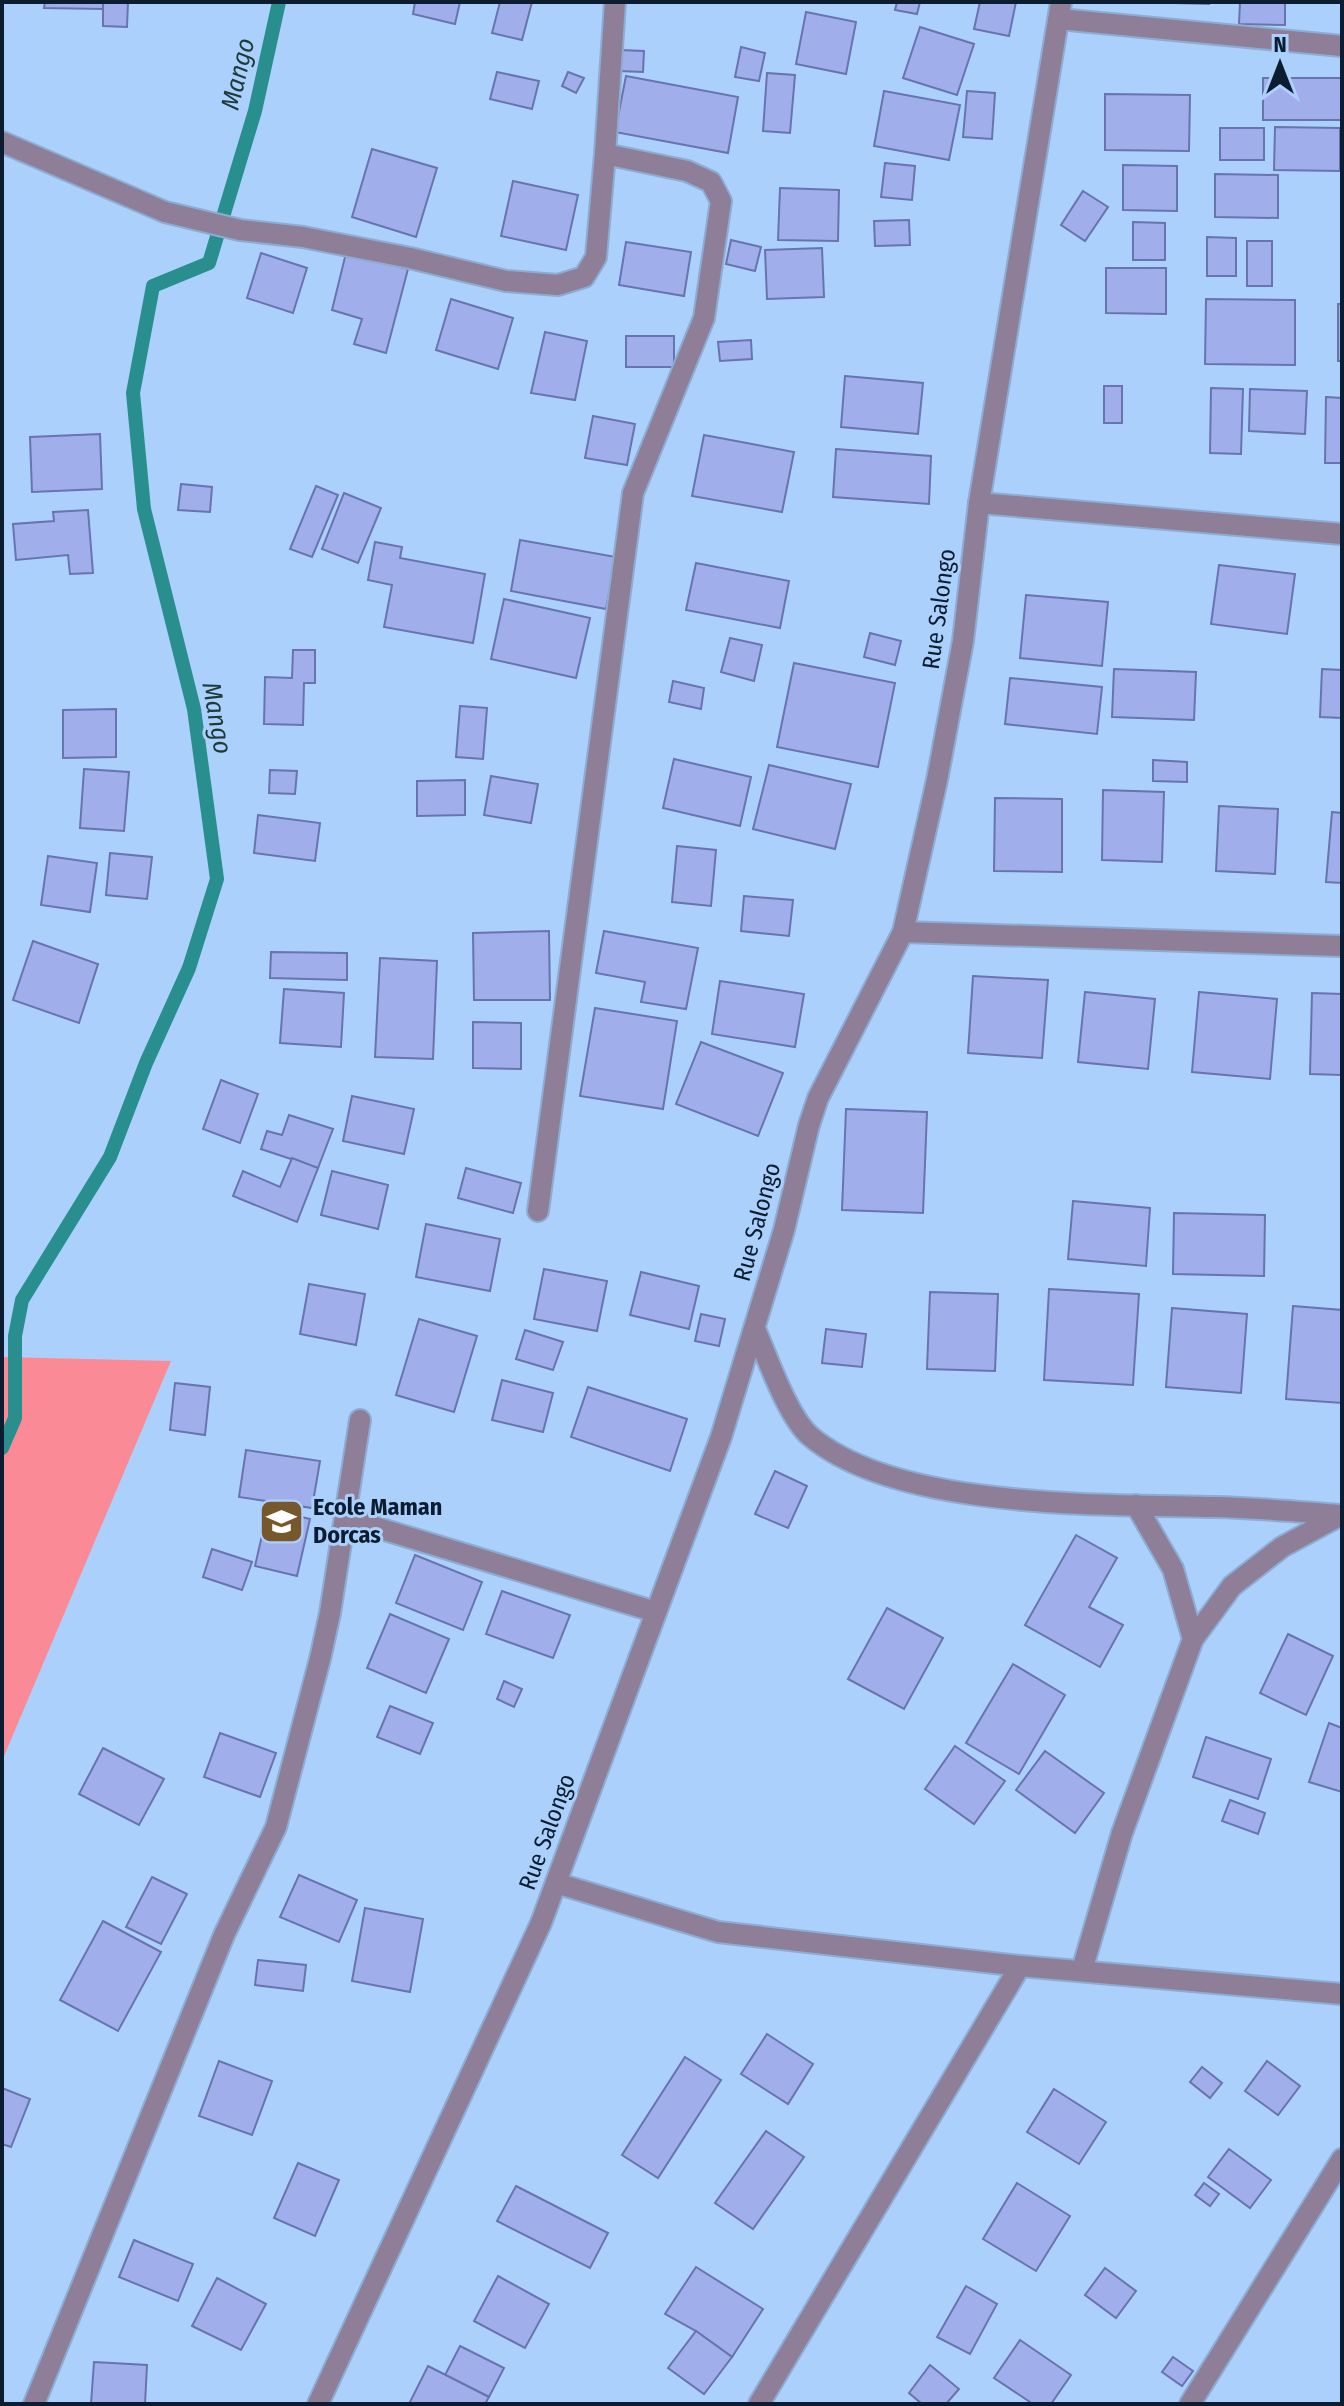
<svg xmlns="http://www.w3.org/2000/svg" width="1344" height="2406" font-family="'Fira Sans Condensed',sans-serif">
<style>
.garden{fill:#fa8b96}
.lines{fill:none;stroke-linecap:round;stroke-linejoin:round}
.stream{stroke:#288f8e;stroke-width:14}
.building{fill:#a0aeec;stroke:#6874ae;stroke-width:2}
.minor-casing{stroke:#8cacd3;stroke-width:24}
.minor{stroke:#8e7e97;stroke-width:20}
.labels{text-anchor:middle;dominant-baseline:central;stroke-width:6;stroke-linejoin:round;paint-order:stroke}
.street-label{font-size:24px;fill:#0c1d31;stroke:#acd0fc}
.poi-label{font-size:24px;font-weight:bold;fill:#0c1d31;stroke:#acd0fc;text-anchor:start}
.water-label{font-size:26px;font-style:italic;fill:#1d3b3b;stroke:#acd0fc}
</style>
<rect width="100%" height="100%" fill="#acd0fc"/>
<polygon class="garden" points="2,1357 171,1361 2,1761"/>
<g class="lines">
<polyline class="stream" points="2,1448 15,1418 15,1336 22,1300 110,1157 146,1063 189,968 217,879 194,709 144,509 133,393 153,286 209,263 255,111 279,2"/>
</g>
<g class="building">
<polygon points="45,2 103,2 103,9 44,8"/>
<polygon points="103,2 128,2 127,27 103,26"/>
<polygon points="415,2 460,2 455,24 413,14"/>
<polygon points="500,2 532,2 522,40 492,33"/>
<polygon points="897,2 920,2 917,14 895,10"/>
<polygon points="980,2 1016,2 1009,36 974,29"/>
<polygon points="1136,2 1209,2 1209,4"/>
<polygon points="1240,2 1285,2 1285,25 1239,24"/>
<polygon points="806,12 856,22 846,74 796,64"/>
<polygon points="920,27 974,44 957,95 903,78"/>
<polygon points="741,47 765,53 759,81 735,77"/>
<polygon points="620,50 644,51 643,72 619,71"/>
<polygon points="497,72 539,81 532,109 490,99"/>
<polygon points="568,72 584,78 576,93 562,86"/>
<polygon points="767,73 795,75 790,133 763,131"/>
<polygon points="626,76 738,97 728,153 615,132"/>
<rect x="1263" y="78" width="79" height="42"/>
<polygon points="884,91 960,105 949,160 874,146"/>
<polygon points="967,91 995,93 992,139 963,137"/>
<polygon points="1105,94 1190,95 1189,151 1105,150"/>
<polygon points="1275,127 1340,128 1340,171 1274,170"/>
<rect x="1220" y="128" width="44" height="32"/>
<polygon points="372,149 437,168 416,237 352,217"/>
<polygon points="885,163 915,166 912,200 881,197"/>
<polygon points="1123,165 1177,166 1177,211 1123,210"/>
<polygon points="1215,174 1278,175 1278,218 1215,217"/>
<polygon points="513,181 578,195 566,250 501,236"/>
<polygon points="780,188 839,190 838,241 778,240"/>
<polygon points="1083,191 1108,207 1085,241 1061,225"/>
<polygon points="909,220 910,245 875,246 874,221"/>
<polygon points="1133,222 1165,223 1165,260 1133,260"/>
<polygon points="1207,237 1236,238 1236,276 1207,276"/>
<polygon points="731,240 761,247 755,271 726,264"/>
<rect x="1247" y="241" width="25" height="45"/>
<polygon points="626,242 691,252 684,296 619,285"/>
<polygon points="822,248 824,297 767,299 765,250"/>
<polygon points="261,253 307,268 293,313 247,298"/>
<polygon points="346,253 408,269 386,353 354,344 362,319 332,310"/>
<polygon points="1106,268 1166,268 1166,314 1106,313"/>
<polygon points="451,299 513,318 498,369 436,350"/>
<polygon points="1206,299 1295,300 1295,365 1205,364"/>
<rect x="1338" y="304" width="4" height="57"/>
<polygon points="545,332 587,341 575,400 531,393"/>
<rect x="626" y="336" width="48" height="31"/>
<polygon points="751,340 752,359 720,361 718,342"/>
<polygon points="845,376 923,383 918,434 841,427"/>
<rect x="1104" y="386" width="18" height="37"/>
<polygon points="1211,388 1243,389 1241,454 1210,453"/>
<polygon points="1250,389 1307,391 1305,434 1249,431"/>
<polygon points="1326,397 1342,398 1342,463 1325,463"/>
<polygon points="593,416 635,424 627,465 585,458"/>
<polygon points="100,434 102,489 32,492 30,437"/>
<polygon points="704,435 794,452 782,512 692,496"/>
<polygon points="836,449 931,456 929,504 833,497"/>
<polygon points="181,484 212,487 210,512 178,510"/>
<polygon points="316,486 338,495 312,557 290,549"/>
<polygon points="344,493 381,508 358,563 322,549"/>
<polygon points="88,510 93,573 70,574 68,555 16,560 13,524 54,521 53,512"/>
<polygon points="520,540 616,557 606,609 511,591"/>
<polygon points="375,542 402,547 400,558 485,574 473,643 384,627 392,585 368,580"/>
<polygon points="696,563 789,581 780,628 686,610"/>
<polygon points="1219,565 1295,574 1287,634 1211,624"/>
<polygon points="1026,595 1108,602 1102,666 1020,658"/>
<polygon points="504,599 590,618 576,678 491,659"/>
<polygon points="870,633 901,641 895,665 864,657"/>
<polygon points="730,638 762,645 754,681 721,672"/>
<polygon points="293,650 315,650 315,683 304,683 303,725 264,724 265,677 292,678"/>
<polygon points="794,663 895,683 878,767 777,747"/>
<polygon points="1114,669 1196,672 1194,720 1112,717"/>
<polygon points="1322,669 1342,670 1342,718 1320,717"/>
<polygon points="1010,678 1102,687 1097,734 1005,724"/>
<polygon points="673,681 704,688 701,709 669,702"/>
<polygon points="460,706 487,708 483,759 456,757"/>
<polygon points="116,709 116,757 63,758 63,710"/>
<polygon points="674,759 751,777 740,826 663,808"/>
<polygon points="1153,760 1187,762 1187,782 1153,781"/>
<polygon points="769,765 851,784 835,849 753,829"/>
<polygon points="84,769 129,772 124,831 80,828"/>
<polygon points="270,770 297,771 295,794 269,793"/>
<polygon points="491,776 538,784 531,823 484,815"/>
<polygon points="465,780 465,815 417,816 417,781"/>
<polygon points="1103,790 1164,792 1162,862 1102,860"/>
<polygon points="995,798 1062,799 1062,872 994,871"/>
<polygon points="1219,806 1278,809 1275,874 1216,871"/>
<polygon points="1332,812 1342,813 1342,883 1326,882"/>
<polygon points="258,815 320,823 315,861 254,853"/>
<polygon points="677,846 716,850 711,906 672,902"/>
<polygon points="110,853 152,857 147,899 106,895"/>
<polygon points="48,856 97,863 90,912 41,905"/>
<polygon points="744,896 793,900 789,936 741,931"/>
<polygon points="549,931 550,1000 474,1000 473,933"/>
<polygon points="604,931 698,948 686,1009 641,1002 645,982 596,973"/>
<polygon points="33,941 98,964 79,1023 13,1000"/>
<polygon points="271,952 347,953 347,980 270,978"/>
<polygon points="380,958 437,961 433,1059 375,1057"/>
<polygon points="973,976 1048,980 1042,1058 968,1053"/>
<polygon points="720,981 804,994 795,1047 712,1034"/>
<polygon points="284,989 344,993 341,1047 280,1043"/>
<polygon points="1085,992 1155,999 1148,1069 1078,1062"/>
<polygon points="1199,992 1277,999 1270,1079 1192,1072"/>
<polygon points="1312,993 1342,994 1342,1075 1310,1074"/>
<polygon points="595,1008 677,1021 663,1109 580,1096"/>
<polygon points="473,1022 521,1023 521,1069 473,1068"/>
<polygon points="701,1042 783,1073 758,1136 676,1104"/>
<polygon points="221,1080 258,1094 240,1143 203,1129"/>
<polygon points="352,1096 414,1109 404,1154 343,1141"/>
<polygon points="846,1109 927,1112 923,1213 842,1210"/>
<polygon points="289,1115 333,1129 318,1168 261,1149 267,1131 282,1135"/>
<polygon points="292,1158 318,1168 297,1222 233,1196 243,1171 280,1187"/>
<polygon points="466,1168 521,1183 513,1213 458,1198"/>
<polygon points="332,1171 388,1185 378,1229 321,1215"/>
<polygon points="1073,1201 1150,1208 1146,1266 1068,1259"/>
<polygon points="1174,1213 1265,1215 1264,1276 1173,1274"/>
<polygon points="426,1224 500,1239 490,1291 416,1277"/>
<polygon points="544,1269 607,1281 597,1331 534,1319"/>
<polygon points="641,1272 699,1286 689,1329 630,1315"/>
<polygon points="309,1284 365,1294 356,1345 300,1334"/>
<polygon points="1049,1289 1139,1294 1133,1385 1044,1380"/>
<polygon points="930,1292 998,1294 995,1371 927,1369"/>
<polygon points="1293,1306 1342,1310 1342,1403 1286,1399"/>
<polygon points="1172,1308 1247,1314 1241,1393 1166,1387"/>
<polygon points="701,1314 725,1319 719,1346 695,1341"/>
<polygon points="419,1319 477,1336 454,1412 396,1395"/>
<polygon points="826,1329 866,1334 862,1367 822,1363"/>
<polygon points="525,1330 563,1342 553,1370 516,1359"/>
<polygon points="502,1380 553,1393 543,1432 492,1420"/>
<polygon points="175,1383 210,1387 205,1435 170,1430"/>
<polygon points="588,1387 687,1419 670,1471 571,1437"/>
<polygon points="246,1450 320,1461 312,1508 239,1497"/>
<polygon points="775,1471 807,1486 788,1528 755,1514"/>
<polygon points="268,1509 310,1519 297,1576 255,1566"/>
<polygon points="1076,1535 1117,1558 1089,1607 1123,1625 1100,1667 1025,1625"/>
<polygon points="212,1549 252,1562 242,1590 203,1577"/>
<polygon points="415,1555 482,1582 463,1630 396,1603"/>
<polygon points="502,1591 570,1615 553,1658 486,1634"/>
<polygon points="887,1608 943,1638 904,1709 848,1679"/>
<polygon points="390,1614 449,1639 426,1693 367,1668"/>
<polygon points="1288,1634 1333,1656 1306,1715 1260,1693"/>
<polygon points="1013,1664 1065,1695 1019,1774 966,1743"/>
<polygon points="504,1681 522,1689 514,1707 497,1699"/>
<polygon points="390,1706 433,1723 420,1754 377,1737"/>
<polygon points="1329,1723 1342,1728 1342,1792 1309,1782"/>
<polygon points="220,1733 276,1753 260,1797 204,1777"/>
<polygon points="1206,1737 1271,1759 1258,1799 1193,1777"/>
<polygon points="955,1746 1005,1781 974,1824 925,1789"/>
<polygon points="103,1748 164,1779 139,1825 79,1794"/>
<polygon points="1045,1751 1104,1793 1075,1833 1016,1790"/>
<polygon points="1230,1800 1265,1813 1258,1834 1222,1821"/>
<polygon points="299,1875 357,1900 339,1942 280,1917"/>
<polygon points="152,1877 187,1894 161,1944 126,1927"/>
<polygon points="365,1908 423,1919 410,1992 352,1981"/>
<polygon points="103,1921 161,1952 118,2031 60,2000"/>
<polygon points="258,1960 306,1965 303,1991 255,1985"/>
<polygon points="767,2034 813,2064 788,2104 741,2074"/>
<polygon points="685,2057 721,2080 658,2178 622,2155"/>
<polygon points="219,2061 272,2081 252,2135 199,2116"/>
<polygon points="1267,2061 1300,2086 1278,2115 1245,2091"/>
<polygon points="1202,2067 1222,2083 1210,2098 1190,2082"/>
<polygon points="2,2088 30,2099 11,2147 2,2144"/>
<polygon points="1054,2089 1106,2122 1079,2164 1027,2132"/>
<polygon points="766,2131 804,2157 753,2229 715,2203"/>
<polygon points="1229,2149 1271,2180 1250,2208 1208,2177"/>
<polygon points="298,2163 339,2180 315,2236 274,2218"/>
<polygon points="1017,2183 1070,2216 1036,2271 983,2239"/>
<polygon points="1204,2183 1219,2194 1210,2206 1195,2195"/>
<polygon points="516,2186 608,2233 590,2268 497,2221"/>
<polygon points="134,2240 193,2264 178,2301 119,2277"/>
<polygon points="696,2267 763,2309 732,2357 696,2331 665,2314"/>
<polygon points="1105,2268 1136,2291 1116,2318 1085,2295"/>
<polygon points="498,2276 549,2304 525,2348 474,2321"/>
<polygon points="217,2278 266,2304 241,2350 192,2326"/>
<polygon points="966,2286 997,2304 970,2354 937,2337"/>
<polygon points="696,2331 732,2357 704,2394 668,2368"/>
<polygon points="1020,2340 1071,2375 1051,2404 1033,2404 994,2378"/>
<polygon points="460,2346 504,2368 489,2397 445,2375"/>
<polygon points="1173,2357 1193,2371 1182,2386 1162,2372"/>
<polygon points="94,2362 147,2365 145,2404 91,2404"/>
<polygon points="930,2365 959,2389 946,2404 922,2404 909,2393"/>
<polygon points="428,2366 489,2397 485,2404 409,2404"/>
</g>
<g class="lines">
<defs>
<g id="minor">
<polyline points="1059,19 1342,46"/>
<polyline points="2,142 165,212 240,230 303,237 410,258 506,281 558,285 584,277 596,257 605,154"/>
<polyline points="979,503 1342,534"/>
<polyline points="903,932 1342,946"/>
<polyline points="538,1211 633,493 704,318 721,201 711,182 687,171 605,154 615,2"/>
<path d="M755 1329C767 1357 788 1417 810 1436 897 1510 1104 1504 1215 1507 1258 1508 1300 1512 1342 1515"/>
<polyline points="1136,1505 1173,1569 1193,1639"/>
<polyline points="345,1518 656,1612"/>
<polyline points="556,1883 718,1932 1020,1966 1342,1994"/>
<polyline points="1082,1970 1122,1833 1193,1639 1232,1586 1282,1547 1341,1515"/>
<polyline points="34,2404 224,1935 276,1827 320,1659 330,1613 360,1420"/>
<polyline points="318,2404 541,1923 721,1437 784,1230 809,1125 818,1098 903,932 937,780 963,641 979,503 1061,2"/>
<polyline points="759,2404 1020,1966"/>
<polyline points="1190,2404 1342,2159"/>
</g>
</defs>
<use href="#minor" class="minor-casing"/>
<use href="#minor" class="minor"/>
</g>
<defs>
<symbol id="school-square" viewBox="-11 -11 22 22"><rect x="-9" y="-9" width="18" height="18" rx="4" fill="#77582d" stroke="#acd0fc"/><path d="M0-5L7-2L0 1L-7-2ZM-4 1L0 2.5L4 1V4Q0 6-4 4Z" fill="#fff"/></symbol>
</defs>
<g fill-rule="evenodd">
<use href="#school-square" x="256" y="1496" width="51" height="51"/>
</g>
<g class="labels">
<g class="street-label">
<text transform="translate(939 609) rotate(-82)">Rue Salongo</text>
<text transform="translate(757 1222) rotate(-75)">Rue Salongo</text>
<text transform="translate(547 1832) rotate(-70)">Rue Salongo</text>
</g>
<g class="poi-label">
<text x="313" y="1507">Ecole Maman<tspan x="313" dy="28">Dorcas</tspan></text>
</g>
<g class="water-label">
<text transform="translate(238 74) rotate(-77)">Mango</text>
<text transform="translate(217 718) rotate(80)">Mango</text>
</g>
</g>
<rect width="1344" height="2406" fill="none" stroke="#0c1d31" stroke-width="8"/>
<g transform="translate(1280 64)" stroke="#acd0fc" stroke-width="6" paint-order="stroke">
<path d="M0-6L14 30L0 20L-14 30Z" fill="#0c1d31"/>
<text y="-12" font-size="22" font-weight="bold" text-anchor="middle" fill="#0c1d31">N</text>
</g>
</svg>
